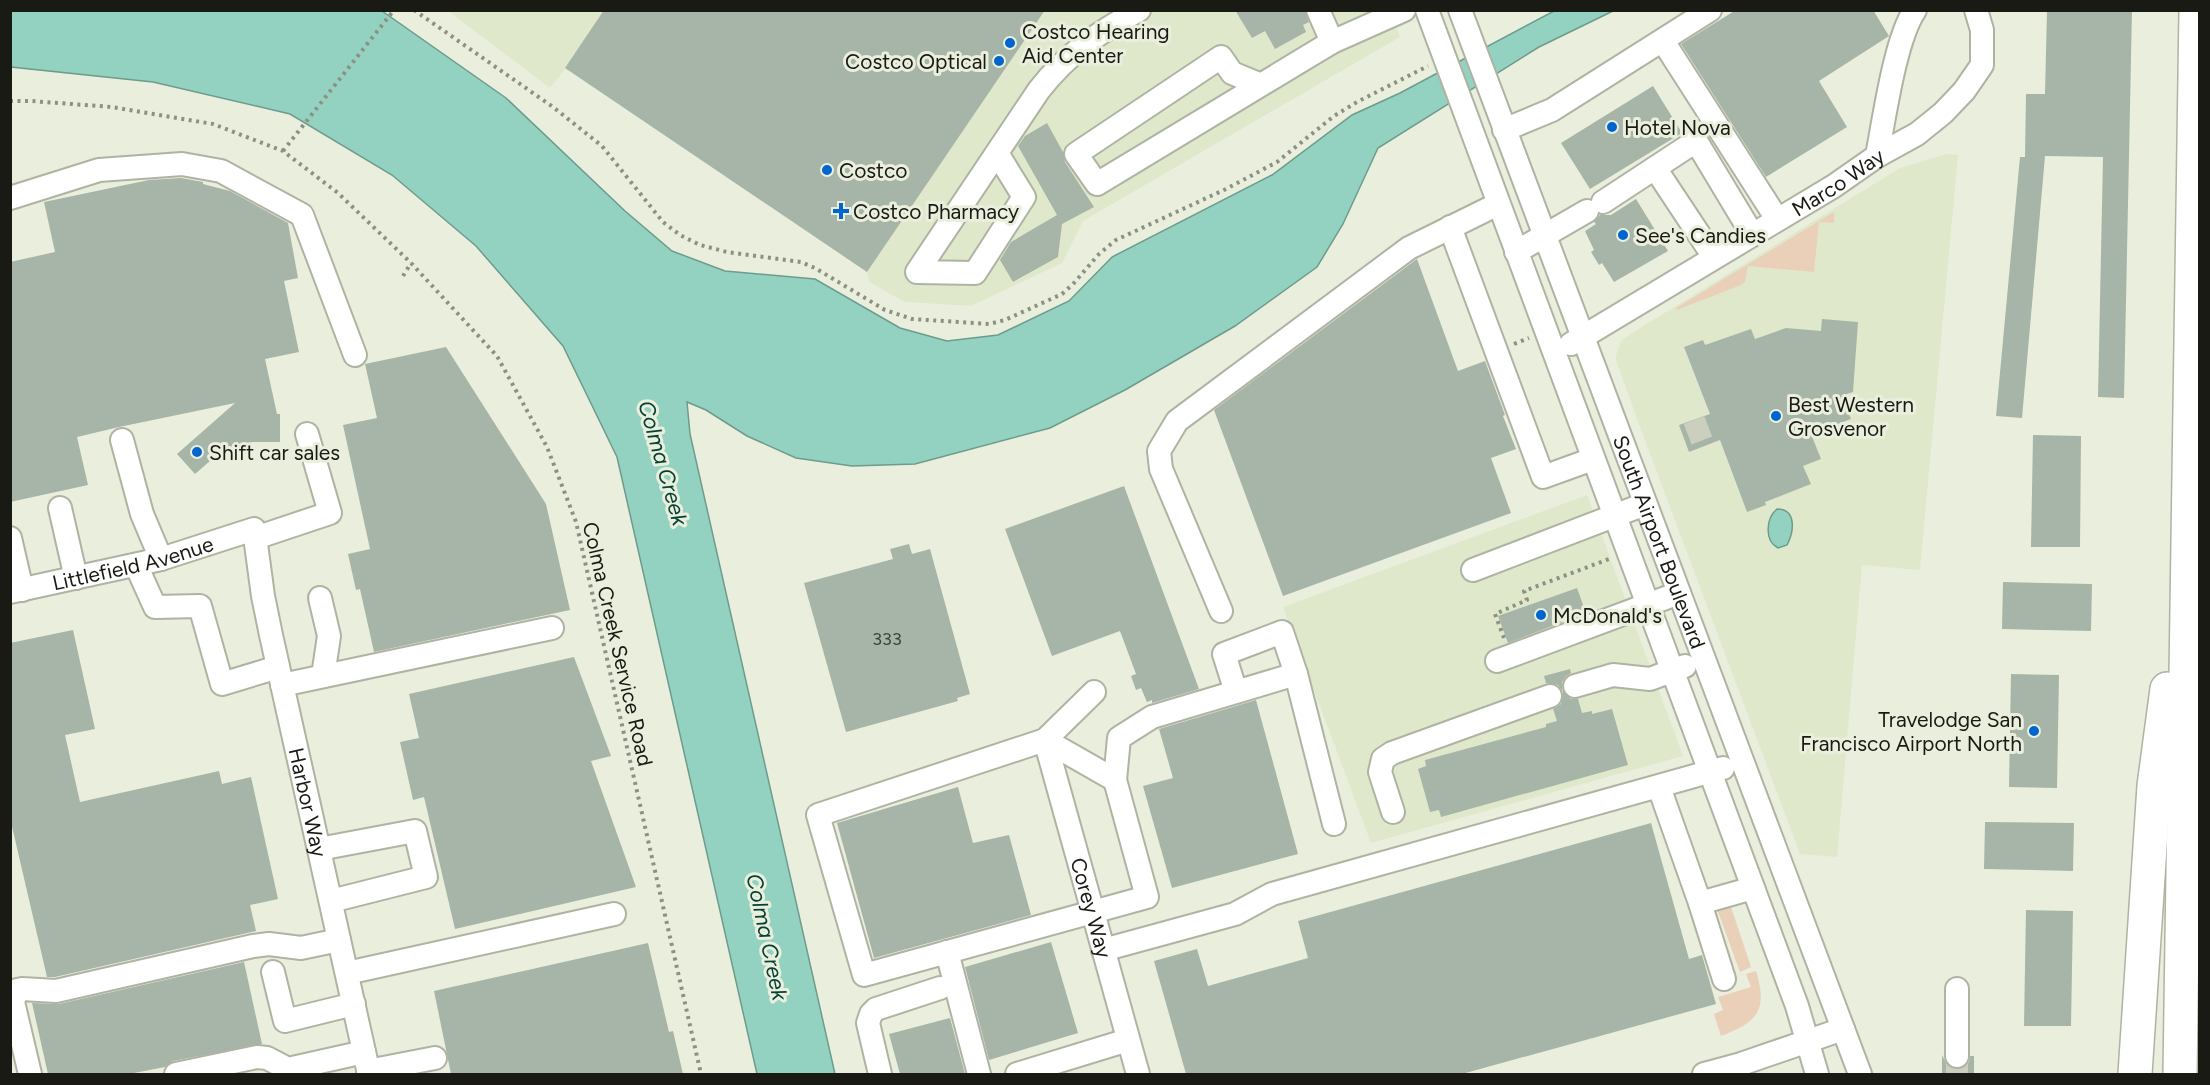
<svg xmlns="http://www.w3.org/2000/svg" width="2210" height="1085" font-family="Figtree,sans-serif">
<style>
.built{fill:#e0e8cc}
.green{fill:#ead0b8}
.water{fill:#93d2c0;stroke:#6e9b8c;stroke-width:1.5}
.building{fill:#a6b5a7}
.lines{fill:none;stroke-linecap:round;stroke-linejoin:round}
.minor-tunnel{stroke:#cacfbe;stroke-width:22;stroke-dasharray:22 11;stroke-linecap:butt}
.minor-casing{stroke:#aeb4a1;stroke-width:26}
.highway-casing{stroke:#aeb4a1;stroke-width:36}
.path{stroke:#8d9183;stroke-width:4;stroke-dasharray:3 4.5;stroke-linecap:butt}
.minor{stroke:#fff;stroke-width:22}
.highway{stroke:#fff;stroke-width:33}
.poi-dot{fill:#0165ce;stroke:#e9efdc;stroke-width:2}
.labels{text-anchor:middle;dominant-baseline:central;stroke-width:6;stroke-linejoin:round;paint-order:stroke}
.number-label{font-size:18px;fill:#3c4138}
.poi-label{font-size:21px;fill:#181a13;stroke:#e9efdc;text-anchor:start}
.street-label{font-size:21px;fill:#181a13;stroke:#e9efdc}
.water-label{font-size:22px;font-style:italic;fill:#064135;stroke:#e9efdc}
</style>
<rect width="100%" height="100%" fill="#e9efdc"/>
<g class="built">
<polygon points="1390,10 1400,37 1083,221 1062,263 971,306 905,302 869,282 867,272 566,68 550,88 448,11"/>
<polygon points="1946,154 1958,155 1920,570 1862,565 1837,857 1800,854 1640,427 1616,360 1616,355 1621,341 1632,333 1900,168"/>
<polygon points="1587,495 1683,756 1371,843 1283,607"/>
</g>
<g class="green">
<polygon points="1834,212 1834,223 1819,222 1814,272 1748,266 1745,282 1741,285 1677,310 1676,308"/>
<polygon points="1729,901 1751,967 1740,972 1717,909"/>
<path d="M1756 971C1768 1010 1758 1022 1721 1036L1714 1014 1723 1010 1718 997 1751 987 1746 974Z"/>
</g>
<g class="water">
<polygon points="11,11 382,11 506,98 625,211 672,251 725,271 815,279 900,328 947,341 998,335 1069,301 1112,257 1272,175 1352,115 1400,93 1554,11 1613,11 1539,47 1378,148 1343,224 1317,267 1235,326 1125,390 1050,428 915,464 852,466 796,458 747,436 706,410 687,402 690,434 835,1074 757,1074 617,457 563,346 476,246 392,175 290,114 153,82 11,67"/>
<path d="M1777 509C1797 509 1794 532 1787 545L1778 548C1764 541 1766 518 1777 509Z"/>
</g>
<g class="building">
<polygon points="604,10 1045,10 867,272 565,68"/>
<polygon points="1235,10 1305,10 1309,22 1303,25 1306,32 1275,49 1265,31 1252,38"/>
<polygon points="1736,10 1873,10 1889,36 1819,81 1847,127 1766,177 1681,44"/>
<polygon points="2047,10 2132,10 2124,398 2098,397 2103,157 2045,156 2022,418 1996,416 2020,157 2025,157 2026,94 2045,94"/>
<polygon points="1653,86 1682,133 1590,189 1561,143"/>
<polygon points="1047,123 1063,152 1065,162 1094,207 1062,224 1058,257 1013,282 1000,260 1011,242 1057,215 1018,146 1025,136"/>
<polygon points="181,178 203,182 203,184 230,191 288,223 298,278 284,281 299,352 265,359 277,414 280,414 280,442 253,442 225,448 195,474 177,454 235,403 119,427 77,437 88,485 10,502 10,262 55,252 44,202 149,180"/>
<polygon points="1636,199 1668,251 1614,282 1602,263 1599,265 1591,252 1594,250 1585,231 1596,224 1594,222 1600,215 1611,215"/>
<polygon points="1417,259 1458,371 1485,361 1505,415 1503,416 1516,449 1491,458 1511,513 1283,596 1214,410"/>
<polygon points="1822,319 1858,322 1853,392 1847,394 1850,401 1845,404 1851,419 1811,434 1821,459 1803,466 1811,484 1765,502 1766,505 1747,512 1720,440 1689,452 1679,425 1710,414 1684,347 1703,340 1705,345 1751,329 1755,339 1786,328 1821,331"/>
<polygon points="446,347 546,504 570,610 374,652 360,589 356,590 348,554 370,549 343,425 377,418 365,364"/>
<polygon points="2033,435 2081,436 2080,547 2031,547"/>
<polygon points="1124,486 1199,689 1152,703 1152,700 1147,702 1141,688 1136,690 1131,676 1136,674 1120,631 1052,656 1005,529"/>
<polygon points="909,544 912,554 930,549 970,694 957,698 958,701 846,732 804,583 893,559 890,549"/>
<polygon points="2003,582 2092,584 2091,631 2002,629"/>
<polygon points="1577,588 1586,613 1508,643 1498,616"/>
<polygon points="73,630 95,729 65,735 80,802 219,771 222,784 251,777 278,899 250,905 256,931 55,977 47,977 10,818 10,643"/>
<polygon points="574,657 611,756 591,761 636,887 455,929 424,797 413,800 400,742 419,738 409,694"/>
<polygon points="1570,669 1571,673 1566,676 1562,682 1562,690 1571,699 1578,699 1582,713 1592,711 1592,714 1612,709 1628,765 1441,817 1439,810 1430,812 1418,769 1426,766 1425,760 1546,727 1546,724 1557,721 1553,709 1561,704 1563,692 1558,685 1546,683 1544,676"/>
<polygon points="2011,674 2059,675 2057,788 2009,787"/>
<polygon points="1256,700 1298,854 1172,888 1143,786 1173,778 1159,729"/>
<polygon points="958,787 973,843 1009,835 1031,915 874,958 837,823"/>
<polygon points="1985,822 2074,823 2073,871 1984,869"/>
<polygon points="1651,823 1689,959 1702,955 1716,1004 1462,1074 1186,1074 1154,961 1197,949 1208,986 1308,958 1298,921"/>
<polygon points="2026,910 2073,911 2071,1026 2024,1026"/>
<polygon points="1051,942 1078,1033 989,1060 965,967"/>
<polygon points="648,943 669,1032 673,1031 683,1074 451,1074 434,991"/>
<polygon points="244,962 262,1044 173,1061 165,1067 129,1074 48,1074 32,1003 59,1004"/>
<polygon points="950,1018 965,1074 900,1074 889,1034"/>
<polygon points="1942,1055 1946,1063 1956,1069 1964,1067 1969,1062 1970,1056 1974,1056 1974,1074 1942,1074"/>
</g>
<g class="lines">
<g class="minor-tunnel">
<polyline points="1694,420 1704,446"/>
<polyline points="1957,1074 1957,1056"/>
</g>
<defs>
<g id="minor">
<polyline points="1427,10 1797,1006 1817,1074"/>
<path id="s1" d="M1460 10 1860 1074"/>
<polyline points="1663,41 1777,219"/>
<polyline points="1332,42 1404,10"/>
<polyline points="1261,85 1232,73 1221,57 1076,154 1097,184 1332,42 1318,10"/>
<polyline points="1504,130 1552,110 1710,10"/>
<path d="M997 153 1024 197 975 273 917 272 1039 90C1068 53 1098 33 1139 10"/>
<path d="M1877 156C1884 120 1895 39 1915 10"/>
<polyline points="1655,168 1714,257"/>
<polyline points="10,198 99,170 182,164 221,171 302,215 355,355"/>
<polyline points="1603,202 1696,141 1752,234"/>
<polyline points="1450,227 1543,477 1593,459"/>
<polyline points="1516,252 1587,211"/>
<path id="s2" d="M1571 344 1834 186 1877 156 1917 134 1943 113 1964 91 1982 65V30L1976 10"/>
<polyline points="122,440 142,514 161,559"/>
<polyline points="60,508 76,578"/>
<polyline points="10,538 22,590"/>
<polyline points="255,538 330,513 307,434"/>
<polyline points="136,565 155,607 200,606 222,684 278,667"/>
<polyline points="1473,570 1645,504"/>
<path id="s3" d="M10 592 161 559 254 529 263 596 271 635 369 1074"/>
<polyline points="320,598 329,636 323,676"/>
<polyline points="1221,611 1161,469 1159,451 1177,421 1409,248 1498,204"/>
<polyline points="1497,661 1679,593"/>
<polyline points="1296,674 1334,824"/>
<polyline points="282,685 552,628"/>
<polyline points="1575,686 1613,675 1650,679 1685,666"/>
<polyline points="1094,692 1045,740 818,815 864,975 1147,897 1115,780 1119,738 1152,717 1296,674 1282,632 1224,654 1236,692"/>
<path id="s4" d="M1045 740 1138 1074"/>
<polyline points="1045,740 1115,780"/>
<polyline points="1659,787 1700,903"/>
<polyline points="1393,812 1380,772 1383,759 1392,753 1550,696"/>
<polyline points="319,849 415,831 426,877 331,901"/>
<polyline points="1103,950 1235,914 1272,894 1723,768"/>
<polyline points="947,952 979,1074"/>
<polyline points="273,972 285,1021 354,1004"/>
<polyline points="347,973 614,914"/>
<polyline points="1724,979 1700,903 1753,888"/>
<polyline points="1957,1056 1957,989"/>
<polyline points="368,1071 435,1058"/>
<polyline points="30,1074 13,1002 17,990 22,989 56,991 253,946 269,944 301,948 339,940"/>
<polyline points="176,1074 257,1057 267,1058 288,1069 364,1052"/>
<polyline points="880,1074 868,1023 871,1014 876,1009 940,988"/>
<polyline points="1017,1074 1128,1040"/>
<polyline points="1704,1074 1741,1064 1843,1029"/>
</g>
<g id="highway">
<polyline points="2135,1074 2154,786 2167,689"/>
<polyline points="2180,1074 2196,10"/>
</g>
</defs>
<use href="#minor" class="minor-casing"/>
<use href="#highway" class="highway-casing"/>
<g class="path">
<polyline points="414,10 553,107 602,146 663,222 680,235 700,245 727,252 801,262 815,268 885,310 912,319 989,324 1005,320 1062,294 1074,283 1099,254 1116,240 1226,189 1277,162 1334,116 1357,102 1428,66"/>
<polyline points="10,101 31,101 112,107 213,124 283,151 338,193 411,263 497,356 547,447 576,522 701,1074"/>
<polyline points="283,151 394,10"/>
<polyline points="403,276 411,263"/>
<polyline points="1514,344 1529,338"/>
<polyline points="1504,638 1495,614 1527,600 1524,591 1609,559"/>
</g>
<use href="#minor" class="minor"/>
<use href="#highway" class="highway"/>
</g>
<g class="poi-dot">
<circle cx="1010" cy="43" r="6"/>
<circle cx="999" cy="61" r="6"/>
<circle cx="1612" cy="127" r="6"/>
<circle cx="827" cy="170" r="6"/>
<path d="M838 202h6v6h6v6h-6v6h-6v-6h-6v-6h6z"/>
<circle cx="1623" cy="235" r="6"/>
<circle cx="1776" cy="416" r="6"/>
<circle cx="197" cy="452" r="6"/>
<circle cx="1541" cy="615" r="6"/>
<circle cx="2034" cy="731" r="6"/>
</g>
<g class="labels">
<g class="number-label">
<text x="887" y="639">333</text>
</g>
<g class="poi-label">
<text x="1022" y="31">Costco Hearing<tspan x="1022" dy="24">Aid Center</tspan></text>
<text x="987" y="61" text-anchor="end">Costco Optical</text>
<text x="1624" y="127">Hotel Nova</text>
<text x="839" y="170">Costco</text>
<text x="853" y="211">Costco Pharmacy</text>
<text x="1635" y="235">See's Candies</text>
<text x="1788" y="404">Best Western<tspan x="1788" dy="24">Grosvenor</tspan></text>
<text x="209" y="452">Shift car sales</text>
<text x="1553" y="615">McDonald's</text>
<text x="2022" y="719" text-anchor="end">Travelodge San<tspan x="2022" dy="24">Francisco Airport North</tspan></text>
</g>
<g class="street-label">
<text stroke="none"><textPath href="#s2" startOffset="312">Marco Way</textPath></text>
<text stroke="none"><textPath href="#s1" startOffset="568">South Airport Boulevard</textPath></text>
<text stroke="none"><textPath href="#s3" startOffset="126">Littlefield Avenue</textPath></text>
<text transform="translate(618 644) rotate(77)">Colma Creek Service Road</text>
<text stroke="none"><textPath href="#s3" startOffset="531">Harbor Way</textPath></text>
<text stroke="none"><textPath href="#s4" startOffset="174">Corey Way</textPath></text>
</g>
<g class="water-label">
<text transform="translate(663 463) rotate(74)">Colma Creek</text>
<text transform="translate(767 937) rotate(78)">Colma Creek</text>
</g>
</g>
<rect width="2210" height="1085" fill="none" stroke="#181a13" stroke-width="24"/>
</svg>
